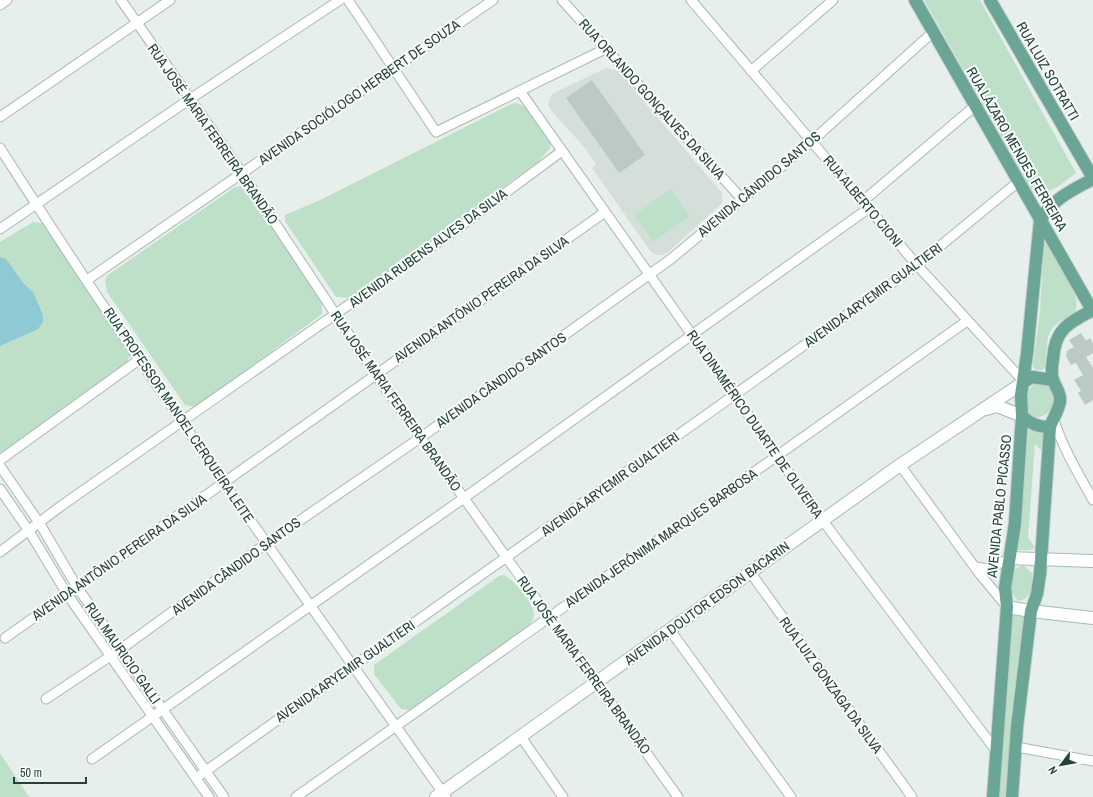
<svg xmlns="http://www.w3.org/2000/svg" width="1093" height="797" font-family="'Archivo Narrow',sans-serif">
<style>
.built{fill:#d4dfda}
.green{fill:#bfe0c8}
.water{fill:#8ec9d4}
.building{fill:#bbcac4}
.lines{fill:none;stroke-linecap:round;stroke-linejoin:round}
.street-casing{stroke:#a8b8b2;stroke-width:11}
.secondary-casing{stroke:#a4bbb3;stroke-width:14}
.primary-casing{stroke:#c2cac8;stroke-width:14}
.street{stroke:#fff;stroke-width:9}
.secondary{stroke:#fff;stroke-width:12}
.primary{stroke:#6aa596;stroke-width:12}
.labels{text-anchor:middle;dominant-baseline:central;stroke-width:4;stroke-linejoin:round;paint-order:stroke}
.street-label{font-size:14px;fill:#24423a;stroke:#f7fbf9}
</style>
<rect width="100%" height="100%" fill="#e6efeb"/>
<polygon class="built" points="606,68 617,70 722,193 722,203 667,253 662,255 656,255 651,252 592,168 596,164 585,148 550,109 548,104 552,94"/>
<g class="green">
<polygon points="924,0 980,0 1076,173 1059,186 1040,196 1033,193"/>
<polygon points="517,103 527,108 551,141 550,148 538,162 349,298 336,297 285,221 285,215 320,200 511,104"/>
<polygon points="243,186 248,190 322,303 322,314 196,407 185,405 107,292 105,280 108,275 235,187"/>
<polygon points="671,189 690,216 653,242 634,215"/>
<polygon points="33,222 45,224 131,352 127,363 9,450 2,453 0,453 0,242"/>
<path d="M1044 242H1048C1057 259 1083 293 1075 312 1042 331 1049 334 1045 368L1042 370H1036L1033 366 1040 311Z"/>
<path d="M1038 380 1047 382C1049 385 1053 389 1055 393 1060 407 1047 416 1036 418 1024 412 1026 404 1026 392Z"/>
<polygon points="1028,430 1044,431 1041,450 1035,444 1028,538 1035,547 1031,550 1017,550 1021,525"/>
<path d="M1023 565 1032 573C1034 585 1032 599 1018 601 1009 593 1009 579 1015 569Z"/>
<path d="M503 575C514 579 533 602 534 614 534 619 532 621 529 625L412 710 401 709 374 674V665L499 576Z"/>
<polygon points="1013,611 1025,613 1006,797 999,797"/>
<polygon points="0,753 29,797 0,797"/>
</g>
<polygon class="water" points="0,257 6,259 24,284 33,292 43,315 43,322 38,329 0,346"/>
<g class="building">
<polygon points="592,80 645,155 619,173 566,98"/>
<polygon points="1081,333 1086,341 1090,338 1093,343 1093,353 1086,357 1093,368 1093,400 1085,405 1078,393 1081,391 1074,380 1083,375 1076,363 1071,365 1066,356 1067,351 1074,347 1069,340"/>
</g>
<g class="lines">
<defs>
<g id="street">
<polyline points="121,0 242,173 375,374 678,797"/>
<polyline points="348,0 436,132 607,48"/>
<polyline points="562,0 741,198"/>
<polyline points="691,0 917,265 1024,382"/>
<polyline points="0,5 7,0"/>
<polyline points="751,71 833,0"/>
<polyline points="520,91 823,521 997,752"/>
<polyline points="0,117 170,0"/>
<path d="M0 148C141 369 294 583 446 797"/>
<polyline points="863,201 975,106"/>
<polyline points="0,229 190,99 340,0"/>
<polyline points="87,280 493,0"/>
<path d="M1053 417C1062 447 1078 473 1093 500"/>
<polyline points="0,460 140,359"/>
<polyline points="900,465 979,573 1007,607"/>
<polyline points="0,466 40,524 77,587 224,797"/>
<polyline points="0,489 29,531 67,594 209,797"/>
<polyline points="0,552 61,506 450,234 562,151"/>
<polyline points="976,567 987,569 1011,558"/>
<polyline points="750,572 912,797"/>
<polyline points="670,630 791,797"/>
<polyline points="5,638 605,212"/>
<polyline points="46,699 121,649 267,543 420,438 671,259 812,141 933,32"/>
<polyline points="521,737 563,797"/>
<polyline points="1016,747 1093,761"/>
<polyline points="92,759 464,498 869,208"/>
<polyline points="196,778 917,265 1018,182"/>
<polyline points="296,797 967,321"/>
</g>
<g id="secondary">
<polyline points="986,409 997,406 1022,416"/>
<polyline points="1011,558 1093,561"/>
<polyline points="1007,607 1031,611 1093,618"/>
<polyline points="436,797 900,465 1024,382"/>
</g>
<g id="primary">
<polyline points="915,0 1092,310"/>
<polyline points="990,0 1093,178"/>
<polyline points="1024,382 1032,377 1053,380"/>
<path d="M1022 416C1031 424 1038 427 1050 427"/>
<path d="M993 797 1007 607 1005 588 1015 523 1022 416 1021 395 1027 354 1040 220C1053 199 1072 190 1093 179"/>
<path d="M1012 797 1017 727 1031 611 1037 594 1040 574 1050 427C1053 418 1059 410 1060 401 1061 393 1056 388 1053 380 1051 374 1052 365 1053 359 1055 329 1068 323 1093 310"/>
</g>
</defs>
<use href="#street" class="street-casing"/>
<use href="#secondary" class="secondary-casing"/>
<use href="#primary" class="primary-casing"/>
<use href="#street" class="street"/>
<use href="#secondary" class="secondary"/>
<use href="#primary" class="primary"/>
</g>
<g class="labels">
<g class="street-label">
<text transform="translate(1048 71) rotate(60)">RUA LUIZ SOTRATTI</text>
<text transform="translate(359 92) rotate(-35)">AVENIDA SOCIÓLOGO HERBERT DE SOUZA</text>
<text transform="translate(652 99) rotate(48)">RUA ORLANDO GONÇALVES DA SILVA</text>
<text transform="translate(213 134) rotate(55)">RUA JOSÉ MARIA FERREIRA BRANDÃO</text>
<text transform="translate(1017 149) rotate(60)">RUA LÁZARO MENDES FERREIRA</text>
<text transform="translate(759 184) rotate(-40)">AVENIDA CÂNDIDO SANTOS</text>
<text transform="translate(863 201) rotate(50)">RUA ALBERTO CIONI</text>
<text transform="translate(428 248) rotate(-36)">AVENIDA RUBENS ALVES DA SILVA</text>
<text transform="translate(873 295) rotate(-36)">AVENIDA ARYEMIR GUALTIERI</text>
<text transform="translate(481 299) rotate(-35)">AVENIDA ANTÔNIO PEREIRA DA SILVA</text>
<text transform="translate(501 380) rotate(-35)">AVENIDA CÂNDIDO SANTOS</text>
<text transform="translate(396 401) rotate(55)">RUA JOSÉ MARIA FERREIRA BRANDÃO</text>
<text transform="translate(179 415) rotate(56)">RUA PROFESSOR MANOEL CERQUEIRA LEITE</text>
<text transform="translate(755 424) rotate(55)">RUA DINAMÉRICO DUARTE DE OLIVEIRA</text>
<text transform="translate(610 484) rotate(-36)">AVENIDA ARYEMIR GUALTIERI</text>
<text transform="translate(999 506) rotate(-84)">AVENIDA PABLO PICASSO</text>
<text transform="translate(661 538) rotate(-35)">AVENIDA JERÔNIMA MARQUES BARBOSA</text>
<text transform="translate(119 557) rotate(-35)">AVENIDA ANTÔNIO PEREIRA DA SILVA</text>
<text transform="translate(236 566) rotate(-36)">AVENIDA CÂNDIDO SANTOS</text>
<text transform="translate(707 603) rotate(-36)">AVENIDA DOUTOR EDSON BACARIN</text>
<text transform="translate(123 653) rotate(55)">RUA MAURICIO GALLI</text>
<text transform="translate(584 665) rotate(54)">RUA JOSÉ MARIA FERREIRA BRANDÃO</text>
<text transform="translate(345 671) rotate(-35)">AVENIDA ARYEMIR GUALTIERI</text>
<text transform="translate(831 685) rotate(54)">RUA LUIZ GONZAGA DA SILVA</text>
</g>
</g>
<g transform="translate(1061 765) rotate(238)" stroke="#f7fbf9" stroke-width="3" paint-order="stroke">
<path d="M0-3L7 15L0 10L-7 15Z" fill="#24423a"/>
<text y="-6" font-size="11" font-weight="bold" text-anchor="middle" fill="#24423a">N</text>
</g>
<path d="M14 777v6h72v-6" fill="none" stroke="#24423a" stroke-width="2"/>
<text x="20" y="777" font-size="12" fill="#24423a" stroke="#f7fbf9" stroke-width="3" paint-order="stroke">50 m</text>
</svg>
